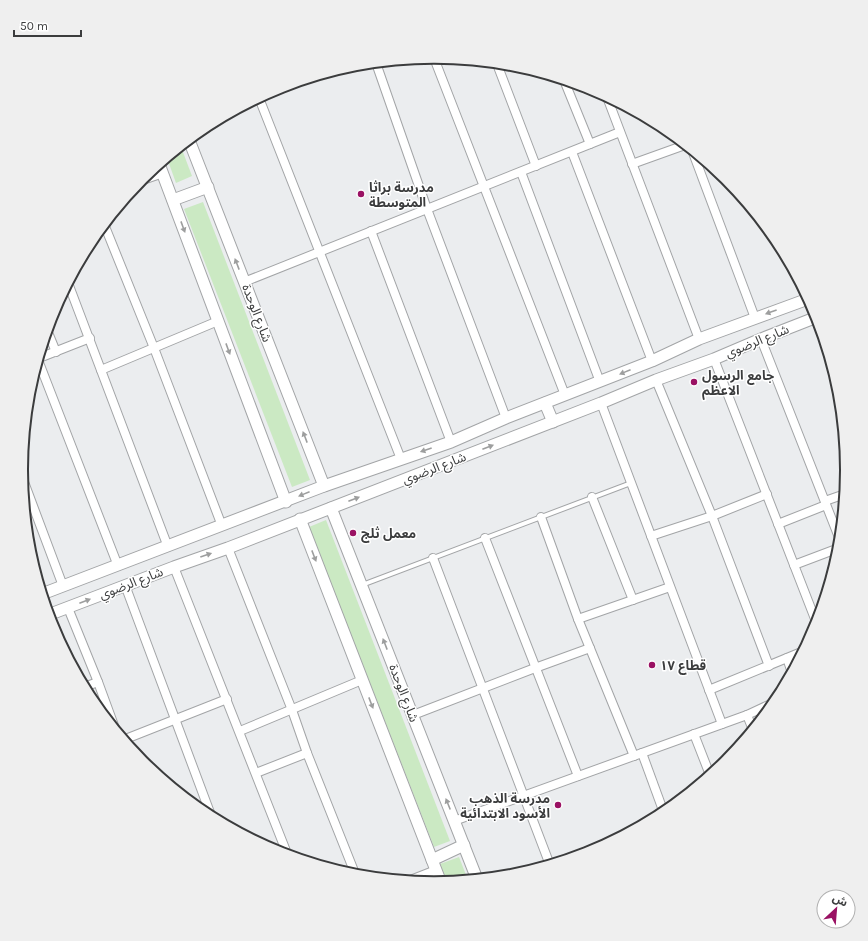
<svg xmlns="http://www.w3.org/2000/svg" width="868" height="941" font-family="Karla,'Noto Sans Arabic',sans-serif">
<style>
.green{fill:#cbe9c3}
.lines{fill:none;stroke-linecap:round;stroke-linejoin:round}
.lane-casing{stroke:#a3a5a7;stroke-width:6}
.street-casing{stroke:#a3a5a7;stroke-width:10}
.secondary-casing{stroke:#a3a5a7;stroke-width:13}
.lane{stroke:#fff;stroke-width:4}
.street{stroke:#fff;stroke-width:8}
.secondary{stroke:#fff;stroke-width:11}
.oneway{fill:#9d9e9e}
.poi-dot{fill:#9a1163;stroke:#fff;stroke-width:1.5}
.labels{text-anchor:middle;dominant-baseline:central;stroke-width:3;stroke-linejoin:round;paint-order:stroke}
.poi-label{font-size:13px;font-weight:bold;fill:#3b3c3d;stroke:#fff;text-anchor:start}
.street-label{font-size:13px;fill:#3b3c3d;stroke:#fff}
.rim{fill:none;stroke:#3b3c3d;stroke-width:2}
</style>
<rect width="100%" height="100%" fill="#ebedef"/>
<g class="green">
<polygon points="181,147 192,176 176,183 167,158"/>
<polygon points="203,202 310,480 292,487 184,209"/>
<polygon points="326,520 450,841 434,847 309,527"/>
<polygon points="459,857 468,880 447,882 440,864"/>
</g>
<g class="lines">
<defs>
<polyline id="lane" points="362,585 631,483"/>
<g id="street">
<polyline points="434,58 565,395"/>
<polyline points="376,63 427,209 506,418"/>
<polyline points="497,64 536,166"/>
<polyline points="564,80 590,144"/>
<polyline points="607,97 699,339"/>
<polyline points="259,98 401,459"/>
<polyline points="692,150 755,318"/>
<polyline points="572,152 652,361"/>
<polyline points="632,164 685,145"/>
<polyline points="521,172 600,382"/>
<polyline points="140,181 163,173"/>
<polyline points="104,224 154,348 222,526"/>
<polyline points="371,231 451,442"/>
<polyline points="244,282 620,132"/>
<polyline points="68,283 168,547"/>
<polyline points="47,330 56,352"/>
<polyline points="761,339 840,540"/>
<polyline points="39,358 90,338"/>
<polyline points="714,359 817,624"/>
<polyline points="38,360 118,566"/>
<polyline points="101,370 218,321"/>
<polyline points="656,380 712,516 769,666"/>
<polyline points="601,403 722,724"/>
<polyline points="21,474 63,586"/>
<polyline points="592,497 633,600"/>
<polyline points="825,501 845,494"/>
<polyline points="541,517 578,619 634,756"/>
<polyline points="778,524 826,505"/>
<polyline points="651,536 712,516 767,494"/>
<polyline points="485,538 578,776"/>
<polyline points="228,548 292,710 307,753 356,876"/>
<polyline points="433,558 550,865"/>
<polyline points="794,565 839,548"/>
<polyline points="174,567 288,856"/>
<polyline points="125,585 212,818"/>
<polyline points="68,608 98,682 116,731"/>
<polyline points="578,619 670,587"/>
<polyline points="787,658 792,673"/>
<polyline points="84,687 98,682"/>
<polyline points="709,690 804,651"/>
<polyline points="413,715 535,668 590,648"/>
<polyline points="747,715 753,730"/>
<polyline points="240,731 362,680"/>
<polyline points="694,734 710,775"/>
<polyline points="123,740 227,699"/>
<polyline points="642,753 664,813"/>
<polyline points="256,773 307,753"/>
<polyline points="454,821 747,715 777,701"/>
<polyline points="408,881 436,870"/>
</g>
<g id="secondary">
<polyline points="189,140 324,486"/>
<polyline points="159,164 286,502"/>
<polyline points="173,200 208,187"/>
<polyline points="545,403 553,422"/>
<polyline points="331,508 477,879"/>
<polyline points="300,519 441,883"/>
<polyline points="42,594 324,486 451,442 506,418 652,361 699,339 808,299"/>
<polyline points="48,615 174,567 228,548 601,403 656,380 714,359 761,339 817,317"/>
<polyline points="432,860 464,845"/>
</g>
</defs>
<use href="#lane" class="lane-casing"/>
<use href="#street" class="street-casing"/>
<use href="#secondary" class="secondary-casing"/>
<use href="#lane" class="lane"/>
<use href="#street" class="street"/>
<use href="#secondary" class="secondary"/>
</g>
<defs><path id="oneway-solid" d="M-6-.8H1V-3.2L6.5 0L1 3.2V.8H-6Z"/></defs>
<g class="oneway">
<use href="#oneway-solid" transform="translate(183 227) rotate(70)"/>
<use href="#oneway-solid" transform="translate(237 264) rotate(-111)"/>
<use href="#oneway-solid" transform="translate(771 312) rotate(160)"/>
<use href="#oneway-solid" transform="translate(228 349) rotate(70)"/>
<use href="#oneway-solid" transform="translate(625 372) rotate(158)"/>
<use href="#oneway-solid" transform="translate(305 437) rotate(-111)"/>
<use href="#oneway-solid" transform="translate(488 447) rotate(-21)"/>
<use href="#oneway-solid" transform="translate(426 450) rotate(161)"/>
<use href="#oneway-solid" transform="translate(304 494) rotate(158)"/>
<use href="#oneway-solid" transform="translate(354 499) rotate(-21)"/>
<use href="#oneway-solid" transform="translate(206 555) rotate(-19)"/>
<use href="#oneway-solid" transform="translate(314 556) rotate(69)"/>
<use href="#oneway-solid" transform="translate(85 601) rotate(-21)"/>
<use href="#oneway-solid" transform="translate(385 644) rotate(-111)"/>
<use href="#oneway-solid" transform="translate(371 703) rotate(69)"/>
<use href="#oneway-solid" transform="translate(448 804) rotate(-112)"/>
</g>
<g class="poi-dot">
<circle cx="361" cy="194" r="4"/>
<circle cx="694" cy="382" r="4"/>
<circle cx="353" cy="533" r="4"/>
<circle cx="652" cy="665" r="4"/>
<circle cx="558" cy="805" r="4"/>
</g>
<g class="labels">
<g class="poi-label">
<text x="369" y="187">مدرسة براثا<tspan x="369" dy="15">المتوسطة</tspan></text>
<text x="702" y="375">جامع الرسول<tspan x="702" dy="15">الاعظم</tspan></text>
<text x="361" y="533">معمل ثلج</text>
<text x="660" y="665">قطاع ١٧</text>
<text x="550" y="798" text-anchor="end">مدرسة الذهب<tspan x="550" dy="15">الأسود الابتدائية</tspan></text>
</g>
<g class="street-label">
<text transform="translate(257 313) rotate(69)">شارع الوحدة</text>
<text transform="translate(757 341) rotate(-22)">شارع الرضوي</text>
<text transform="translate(434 468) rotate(-21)">شارع الرضوي</text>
<text transform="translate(131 583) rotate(-21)">شارع الرضوي</text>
<text transform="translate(404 693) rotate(69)">شارع الوحدة</text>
</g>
</g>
<path d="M0 0H868V941H0ZM28 470a406 406 0 1 1 812 0a406 406 0 1 1-812 0Z" fill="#efefef" fill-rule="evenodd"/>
<path class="rim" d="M28 470a406 406 0 1 1 812 0a406 406 0 1 1-812 0Z"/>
<g transform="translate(836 909) rotate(26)"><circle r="19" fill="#ffffff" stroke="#b1b1b1"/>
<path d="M0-3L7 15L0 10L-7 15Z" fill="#9a1163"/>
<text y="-6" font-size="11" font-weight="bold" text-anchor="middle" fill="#3b3c3d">ش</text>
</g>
<path d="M14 30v6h67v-6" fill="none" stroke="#3b3c3d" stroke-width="2"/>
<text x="20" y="30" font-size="12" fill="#3b3c3d" stroke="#ffffff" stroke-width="3" paint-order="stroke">50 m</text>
</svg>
